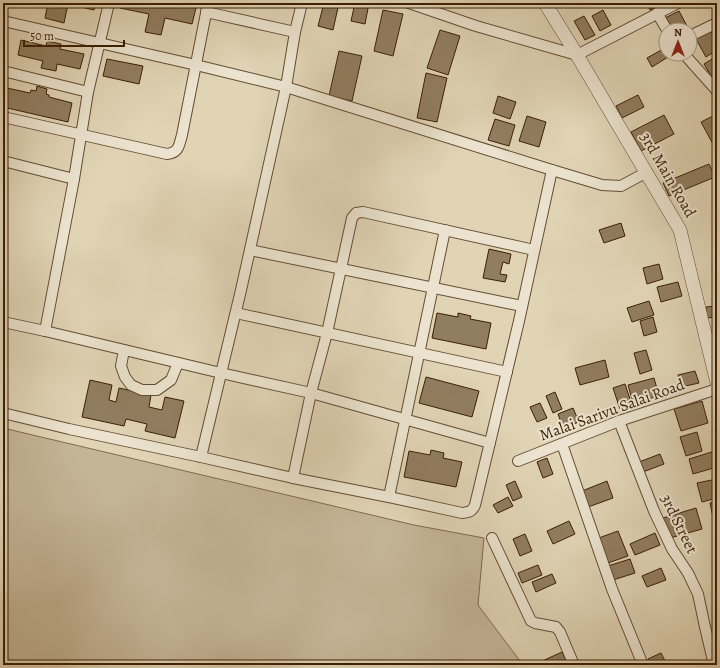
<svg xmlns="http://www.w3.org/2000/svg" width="720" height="668" font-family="Alegreya,serif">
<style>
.green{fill:#c4b597;stroke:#806a4e}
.building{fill:#917d60;stroke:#3c1e04}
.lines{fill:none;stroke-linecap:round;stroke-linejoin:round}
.minor-casing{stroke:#654c30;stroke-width:12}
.tertiary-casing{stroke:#654c30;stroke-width:14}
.minor{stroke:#ebe3cf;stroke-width:10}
.tertiary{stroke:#ebe3cf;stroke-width:13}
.labels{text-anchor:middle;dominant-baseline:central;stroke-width:4;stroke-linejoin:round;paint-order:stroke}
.street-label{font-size:16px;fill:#3c1e04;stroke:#ebe3cf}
</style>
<rect width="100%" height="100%" fill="#e0d4b5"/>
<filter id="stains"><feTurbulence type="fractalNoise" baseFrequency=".005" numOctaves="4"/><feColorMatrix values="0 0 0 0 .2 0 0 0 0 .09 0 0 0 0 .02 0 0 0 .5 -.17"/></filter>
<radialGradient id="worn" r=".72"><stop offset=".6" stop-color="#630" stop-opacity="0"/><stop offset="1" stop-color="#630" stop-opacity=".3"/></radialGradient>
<polygon class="green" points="3,428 414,525 484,538 478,605 523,665 3,665"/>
<g class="building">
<polygon points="48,3 96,3 94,10 68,4 64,23 45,18"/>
<polygon points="121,3 193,3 197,4 192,24 165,18 161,35 145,32 149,14 120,8"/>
<polygon points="237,3 256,3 255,7"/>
<polygon points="324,3 339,3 333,30 318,26"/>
<polygon points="355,3 369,3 365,24 351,21"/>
<polygon points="425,3 436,3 435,6"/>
<polygon points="647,3 664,3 664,4 650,10"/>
<polygon points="383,10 403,14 393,56 374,51"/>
<polygon points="603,10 611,25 600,31 592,16"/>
<polygon points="679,11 687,26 680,30 671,30 665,18"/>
<polygon points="584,16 595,35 585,40 574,21"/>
<polygon points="440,30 460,36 448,75 427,68"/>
<polygon points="711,31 717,42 717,50 706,57 696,39"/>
<polygon points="21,40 46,46 47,41 61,44 60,49 84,54 80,69 57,64 56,71 41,68 43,61 18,55"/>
<polygon points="663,49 668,57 652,67 647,58"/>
<polygon points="339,51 362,56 352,101 329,96"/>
<polygon points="717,56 717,83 716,84 704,64"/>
<polygon points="107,59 143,66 139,84 103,76"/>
<polygon points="426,73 447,78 437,122 417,118"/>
<polygon points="37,86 47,89 46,94 49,95 49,97 72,103 68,122 3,107 7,88 30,93 31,90 36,91"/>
<polygon points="638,95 644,107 622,118 616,106"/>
<polygon points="498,96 516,102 510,119 493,113"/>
<polygon points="717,114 717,144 714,146 701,122"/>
<polygon points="664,115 674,134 641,151 631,132"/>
<polygon points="527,116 546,122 539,147 519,141"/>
<polygon points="495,119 515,125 509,146 488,140"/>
<polygon points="709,164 715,177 669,196 663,183"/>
<polygon points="621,223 625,236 604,243 599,230"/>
<polygon points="489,249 511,254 509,264 503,262 500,274 507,275 505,282 483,278"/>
<polygon points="659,264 663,279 647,284 643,268"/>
<polygon points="717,265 717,279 716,280 712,266"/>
<polygon points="678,282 682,296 661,302 657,287"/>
<polygon points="649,301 654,315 632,322 627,308"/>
<polygon points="717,306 717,317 706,318 706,307"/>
<polygon points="437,313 458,317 458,313 471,316 470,319 491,323 486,349 432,338"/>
<polygon points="653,317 657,332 644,336 640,321"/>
<polygon points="646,350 652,370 640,374 634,353"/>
<polygon points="605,360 609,377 580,385 575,368"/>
<polygon points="695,371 699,383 681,387 678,375"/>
<polygon points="426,377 479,391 472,417 419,403"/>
<polygon points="654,378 659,396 633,403 628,385"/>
<polygon points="90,380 112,385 109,400 116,402 119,388 151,395 149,407 162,410 165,397 184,401 175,438 145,431 147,424 126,419 124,426 82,417"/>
<polygon points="625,384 632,405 620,409 613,388"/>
<polygon points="555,392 562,409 553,413 546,396"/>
<polygon points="702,401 708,423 681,431 674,409"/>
<polygon points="540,403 547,418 537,422 530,407"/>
<polygon points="573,408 579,422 563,428 558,414"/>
<polygon points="697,432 702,451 686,456 680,437"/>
<polygon points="431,450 444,453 443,458 462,462 456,487 404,477 409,451 430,455"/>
<polygon points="715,451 717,458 717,467 693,474 689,459"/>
<polygon points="660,454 664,464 643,472 639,462"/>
<polygon points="547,458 553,474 543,478 537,462"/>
<polygon points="717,479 717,498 702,502 697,483"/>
<polygon points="515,481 522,497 513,501 506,485"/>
<polygon points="607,481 613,498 588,507 582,491"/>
<polygon points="508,497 513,506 498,513 493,505"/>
<polygon points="717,502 717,522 714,522 710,503"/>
<polygon points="696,508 702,529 670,538 663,518"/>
<polygon points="569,521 575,534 553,544 547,531"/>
<polygon points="618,531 628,556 605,564 596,539"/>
<polygon points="655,533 660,545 635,555 630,544"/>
<polygon points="525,534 532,551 520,556 513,539"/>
<polygon points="630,559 635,573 613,580 608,566"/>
<polygon points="538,565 542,575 522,583 518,573"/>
<polygon points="661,568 666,580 647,587 642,576"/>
<polygon points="552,574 556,583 536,592 532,582"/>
<polygon points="717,628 717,643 714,644 711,630"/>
<polygon points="562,652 568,665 541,665 540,662"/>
<polygon points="661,653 667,665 651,665 648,659"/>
</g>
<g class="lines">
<defs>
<g id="minor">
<polyline points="409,3 476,26 577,55 678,3"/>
<polyline points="206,12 295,32"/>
<polyline points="657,13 667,30"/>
<polyline points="3,21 196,65 286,87 552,170 602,185 621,186 647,172"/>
<polyline points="690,36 717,23"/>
<polyline points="684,54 717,91"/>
<polyline points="3,71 88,92"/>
<path d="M3 117 167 154C179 153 179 145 182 135L208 3"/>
<polyline points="3,161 74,179"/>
<polyline points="250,250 522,306"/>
<polyline points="236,313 507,372"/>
<polyline points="3,322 45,331 221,373 311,393 490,443"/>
<polyline points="45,331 74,179 88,92 109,3"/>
<polyline points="124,350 121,366 125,377 131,385 142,390 157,390 171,380 178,363"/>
<path d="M3 413 69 429 201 457 293 478 389 497 462 513C469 512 472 512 475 505L519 321 552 170"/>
<polyline points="619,421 654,511 672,549 688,573 698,594 705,627 714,665"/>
<polyline points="562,444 612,589 643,665"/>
<polyline points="201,457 241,290 286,87 295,32 302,3"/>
<polyline points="518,461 619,421 717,389"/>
<polyline points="293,478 311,393 327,333 352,218 356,213 363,212 534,250"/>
<polyline points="389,497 445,230"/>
<polyline points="492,538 531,621 535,623 556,627 560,632 574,665"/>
</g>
<polyline id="tertiary" points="545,3 577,55 680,230 717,383"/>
</defs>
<use href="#minor" class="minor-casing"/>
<use href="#tertiary" class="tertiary-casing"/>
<use href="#minor" class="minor"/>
<use href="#tertiary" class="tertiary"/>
</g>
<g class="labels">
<g class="street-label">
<text transform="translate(668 175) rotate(60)">3rd Main Road</text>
<text transform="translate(612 410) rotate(-20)">Malai Sarivu Salai Road</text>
<text transform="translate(679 524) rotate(64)">3rd Street</text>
</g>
</g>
<rect width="720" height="668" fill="none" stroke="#e0d4b5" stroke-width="16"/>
<rect x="4" y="4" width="712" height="660" fill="none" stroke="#3c1e04" stroke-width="2"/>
<rect x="8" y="8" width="704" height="652" fill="none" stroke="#3c1e04"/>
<g transform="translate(678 42)"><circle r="19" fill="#ebe3cf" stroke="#a5947e"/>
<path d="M0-3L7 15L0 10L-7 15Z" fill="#8f2418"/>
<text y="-6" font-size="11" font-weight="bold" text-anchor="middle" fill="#3c1e04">N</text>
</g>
<path d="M24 40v6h100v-6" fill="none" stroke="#3c1e04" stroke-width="2"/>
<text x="30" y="40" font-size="12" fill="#3c1e04" stroke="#ebe3cf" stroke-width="3" paint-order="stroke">50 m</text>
<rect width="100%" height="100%" filter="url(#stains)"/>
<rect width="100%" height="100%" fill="url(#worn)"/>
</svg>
